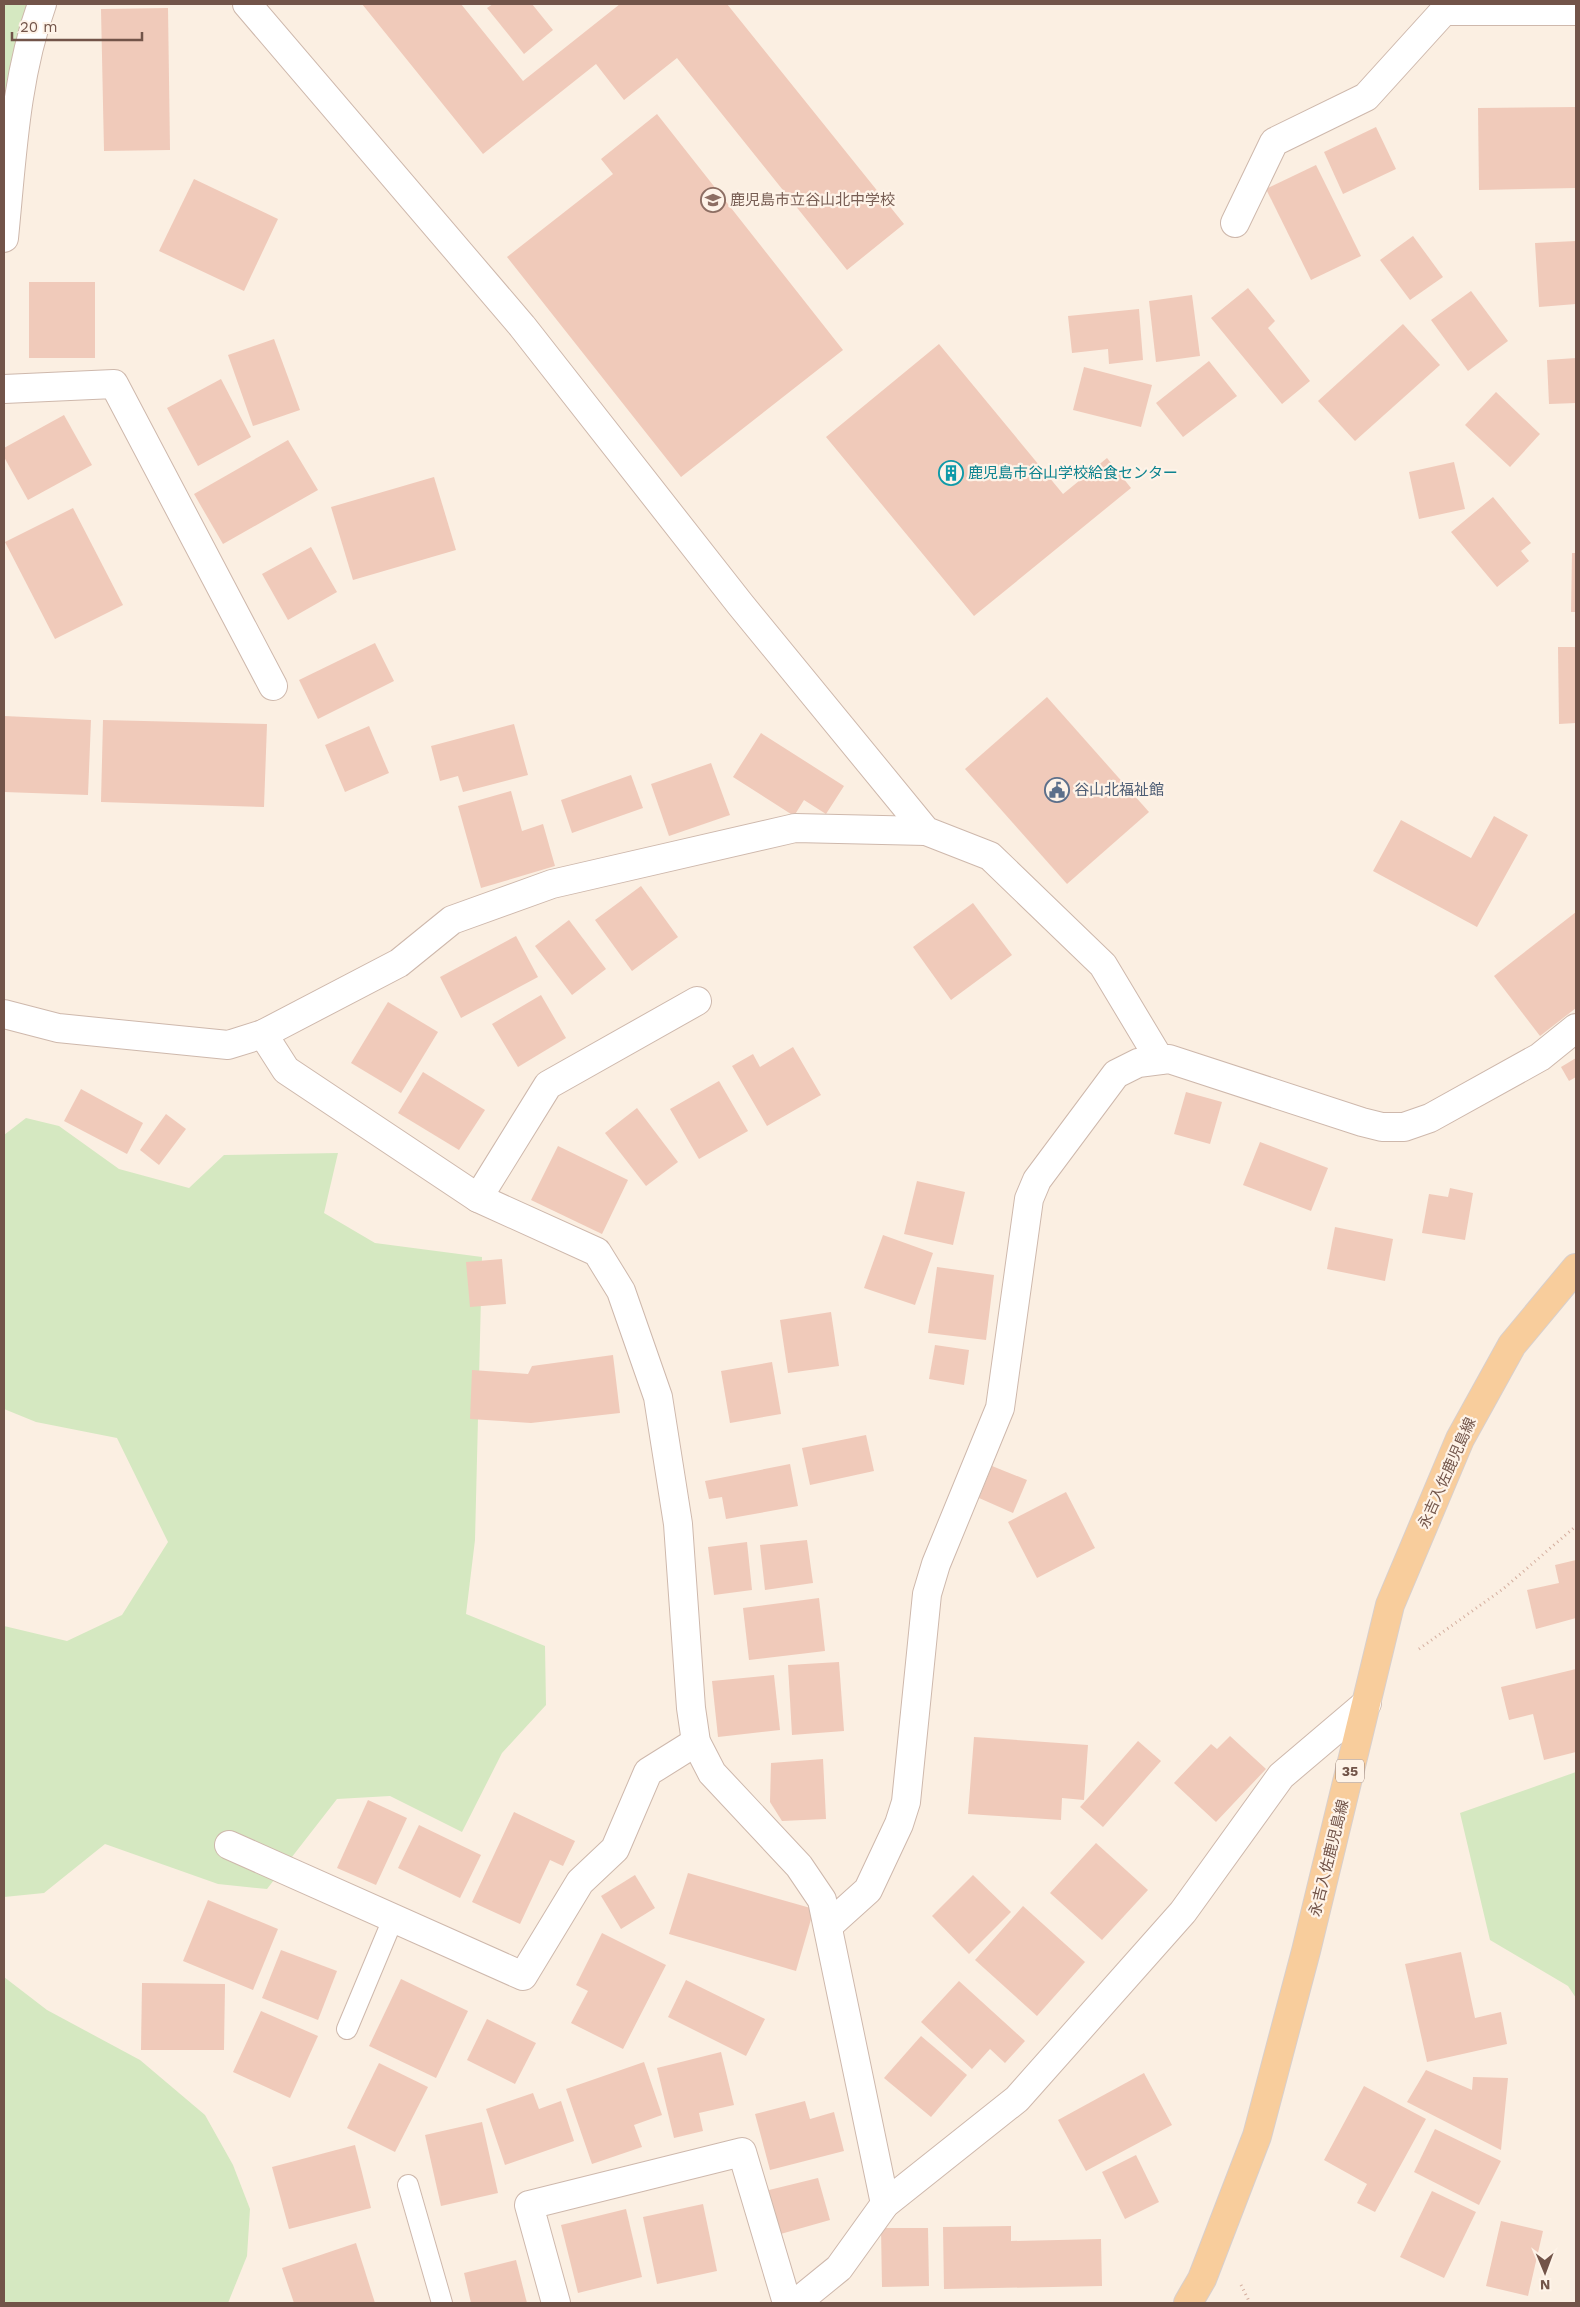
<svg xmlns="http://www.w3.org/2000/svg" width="1580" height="2307" font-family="'Work Sans','Noto Sans JP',sans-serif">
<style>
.green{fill:#d5e8c1}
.building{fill:#f0caba}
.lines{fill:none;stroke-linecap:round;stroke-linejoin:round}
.service-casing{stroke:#ceb8ac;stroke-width:22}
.minor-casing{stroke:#ceb8ac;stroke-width:30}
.primary-casing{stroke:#d8cfcc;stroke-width:30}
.path{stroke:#d4ae9e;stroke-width:3;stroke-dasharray:1 4;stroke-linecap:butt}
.service{stroke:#fff;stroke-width:20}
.minor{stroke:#fff;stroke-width:28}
.primary{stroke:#f8cd9c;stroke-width:28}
.labels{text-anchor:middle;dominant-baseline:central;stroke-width:4.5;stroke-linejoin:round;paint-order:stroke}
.shield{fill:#fef3e8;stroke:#9c8479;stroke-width:1}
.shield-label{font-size:14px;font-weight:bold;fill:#725449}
.education-label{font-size:15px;fill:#785e54;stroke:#fef3e8;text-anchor:start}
.culture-label{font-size:15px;fill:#0d838f;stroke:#fef3e8;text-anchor:start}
.service-label{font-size:15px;fill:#4e5e75;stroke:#fef3e8;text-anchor:start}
.street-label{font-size:15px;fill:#725449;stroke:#fef3e8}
</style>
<rect width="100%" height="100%" fill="#fbefe2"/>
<g class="green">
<polygon points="4,4 41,4 4,211"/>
<polygon points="26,1118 59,1126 119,1169 189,1188 224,1155 338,1153 324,1213 375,1243 482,1257 475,1540 466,1614 545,1646 546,1705 502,1753 462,1832 390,1796 337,1799 267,1889 218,1884 105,1844 44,1893 4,1897 4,1626 67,1641 122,1615 168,1542 117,1438 36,1422 4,1409 4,1135"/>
<polygon points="1576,1772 1576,1998 1568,1986 1490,1940 1460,1813"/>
<polygon points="4,1977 47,2010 140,2060 205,2115 233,2165 250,2209 247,2256 228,2303 4,2303"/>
</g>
<g class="building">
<polygon points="362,4 461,4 523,81 620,4 727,4 904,224 847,270 677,58 624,100 596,64 483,154"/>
<polygon points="493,4 532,4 553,30 524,54 487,8"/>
<polygon points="168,8 170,150 104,151 101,9"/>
<polygon points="1576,107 1576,188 1479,190 1478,108"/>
<polygon points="657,114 843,350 681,477 507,257 613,174 601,159"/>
<polygon points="1376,127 1396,169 1343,194 1324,152"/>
<polygon points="1316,165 1361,256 1311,280 1266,189"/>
<polygon points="194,179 278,219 244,291 159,251"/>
<polygon points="1413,236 1443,277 1410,300 1380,260"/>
<polygon points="1576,241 1576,304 1539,307 1535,243"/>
<rect x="29" y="282" width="66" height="76"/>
<polygon points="1248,288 1275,321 1268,328 1310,381 1282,404 1211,318"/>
<polygon points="1471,291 1508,341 1468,371 1431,320"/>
<polygon points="1192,295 1200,356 1156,362 1149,301"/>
<polygon points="1139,309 1143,360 1109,364 1108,349 1072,353 1068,316"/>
<polygon points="1403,324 1440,365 1355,441 1318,401"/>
<polygon points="274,339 300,410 253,426 228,355"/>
<polygon points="939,344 1063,494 1107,458 1131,488 974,616 826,437"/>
<polygon points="1576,358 1576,403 1549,404 1547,360"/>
<polygon points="1209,361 1237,396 1183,437 1156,403"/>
<polygon points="1084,367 1152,385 1141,427 1073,410"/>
<polygon points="221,379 251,437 198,466 167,408"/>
<polygon points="1496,392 1540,434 1510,467 1465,425"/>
<polygon points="64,415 92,465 28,500 4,457 4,448"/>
<polygon points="288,440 318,490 223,544 194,494"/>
<polygon points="1454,462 1465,509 1419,519 1409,472"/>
<polygon points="434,477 456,550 353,580 331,507"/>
<polygon points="1493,497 1531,543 1521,551 1529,561 1497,587 1451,532"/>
<polygon points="73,508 123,605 55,639 5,542"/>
<polygon points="311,547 337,592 288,620 262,574"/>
<polygon points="1572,553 1576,553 1576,612 1571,612"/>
<polygon points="375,643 394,681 318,719 299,680"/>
<polygon points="1558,647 1576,647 1576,723 1559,724"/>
<polygon points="1047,697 1149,812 1067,884 965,769"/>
<polygon points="4,716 91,720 88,795 4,792"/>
<polygon points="103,720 267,724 264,807 101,802"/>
<polygon points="514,724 528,775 463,792 458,776 440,781 431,746"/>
<polygon points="369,726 389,773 345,792 325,745"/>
<polygon points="761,733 844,786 826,814 804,800 794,816 733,777"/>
<polygon points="711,763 730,815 669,836 651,784"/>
<polygon points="631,775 643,808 572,833 561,800"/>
<polygon points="511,791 522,831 543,824 555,866 481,888 458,806"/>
<polygon points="1494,816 1528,835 1477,927 1373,871 1401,820 1471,858"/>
<polygon points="641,886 678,937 632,971 595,920"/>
<polygon points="973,903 1012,955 951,1000 913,947"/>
<polygon points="1576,912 1576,1008 1540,1036 1494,976"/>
<polygon points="569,920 606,969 572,995 535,946"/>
<polygon points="516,936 538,977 461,1018 440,977"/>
<polygon points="541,995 566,1038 518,1067 492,1024"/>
<polygon points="388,1002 438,1032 401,1093 351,1063"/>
<polygon points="793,1047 821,1095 767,1126 732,1066 753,1054 760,1067"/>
<polygon points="1576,1058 1576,1077 1569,1081 1561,1067"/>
<polygon points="423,1072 485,1110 459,1150 398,1113"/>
<polygon points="719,1081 748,1131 699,1159 670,1109"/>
<polygon points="81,1089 143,1123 127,1154 64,1121"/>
<polygon points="1186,1092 1222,1102 1210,1144 1174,1134"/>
<polygon points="637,1108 678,1162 646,1186 605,1133"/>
<polygon points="166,1114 186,1129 159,1165 140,1150"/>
<polygon points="1260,1142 1328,1168 1311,1211 1243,1185"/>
<polygon points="558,1146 628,1180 602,1234 531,1200"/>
<polygon points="917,1181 965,1192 953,1245 904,1234"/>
<polygon points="1450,1188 1473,1193 1465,1240 1422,1233 1429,1194 1448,1197"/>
<polygon points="1335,1227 1393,1239 1385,1281 1327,1269"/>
<polygon points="883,1235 933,1253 915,1305 864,1288"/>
<polygon points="502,1259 506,1304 470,1307 466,1262"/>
<polygon points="937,1267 994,1275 986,1340 928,1333"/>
<polygon points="831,1312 839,1366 788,1373 780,1320"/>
<polygon points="935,1345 969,1350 964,1385 929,1379"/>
<polygon points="613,1355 620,1413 531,1423 470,1419 472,1370 528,1374 532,1366"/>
<polygon points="772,1362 781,1414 730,1423 721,1371"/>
<polygon points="866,1435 874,1471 810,1485 802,1448"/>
<polygon points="790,1464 798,1506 726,1519 722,1497 709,1499 705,1481"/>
<polygon points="992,1466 1027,1480 1013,1513 979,1498"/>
<polygon points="1066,1492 1095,1548 1037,1578 1008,1522"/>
<polygon points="807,1540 813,1583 765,1590 760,1545"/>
<polygon points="747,1542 752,1590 714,1595 708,1547"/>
<polygon points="1576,1560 1576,1618 1536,1629 1527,1590 1559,1583 1555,1565"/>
<polygon points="819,1598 825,1651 749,1660 743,1608"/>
<polygon points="839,1662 844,1731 792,1735 788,1665"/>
<polygon points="1576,1669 1576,1752 1544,1760 1533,1714 1509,1720 1501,1687"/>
<polygon points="774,1675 780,1730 718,1737 712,1681"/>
<polygon points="1230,1736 1266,1769 1216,1822 1174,1783 1211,1744 1217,1749"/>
<polygon points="974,1737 1088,1745 1084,1800 1062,1798 1061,1820 968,1814"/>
<polygon points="1138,1741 1161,1761 1103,1827 1080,1807"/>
<polygon points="823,1759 826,1819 782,1821 770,1802 771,1763"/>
<polygon points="368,1800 407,1818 376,1885 337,1868"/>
<polygon points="514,1812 575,1841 563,1866 550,1860 520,1924 472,1902"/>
<polygon points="419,1825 481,1855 460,1898 398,1868"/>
<polygon points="1096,1843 1148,1890 1102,1940 1050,1893"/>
<polygon points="688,1873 814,1909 796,1971 669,1934"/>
<polygon points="635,1875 655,1908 621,1929 601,1896"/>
<polygon points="973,1875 1011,1912 969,1954 932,1916"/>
<polygon points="208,1900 278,1929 253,1990 183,1961"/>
<polygon points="1023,1906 1085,1962 1037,2016 975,1960"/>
<polygon points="602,1933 666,1965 623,2049 571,2023 588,1991 576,1985"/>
<polygon points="281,1950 337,1971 318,2020 262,1998"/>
<polygon points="1461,1952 1475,2018 1501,2012 1507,2044 1427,2062 1405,1964"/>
<polygon points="401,1979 468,2011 436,2078 369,2046"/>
<polygon points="686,1980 765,2019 746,2056 668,2017"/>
<polygon points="959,1981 1025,2041 1005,2063 990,2049 972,2069 921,2022"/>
<polygon points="142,1983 225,1984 224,2050 141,2050"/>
<polygon points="261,2011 318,2036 290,2098 233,2072"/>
<polygon points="487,2019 536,2043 515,2084 467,2060"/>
<polygon points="921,2036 967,2075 931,2117 884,2078"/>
<polygon points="721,2052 734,2105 699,2113 703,2131 674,2138 657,2068"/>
<polygon points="644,2062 662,2115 634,2125 642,2147 592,2164 566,2089"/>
<polygon points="379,2063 428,2087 395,2152 347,2128"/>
<polygon points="1426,2070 1472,2090 1473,2077 1508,2078 1501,2150 1407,2102"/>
<polygon points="1144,2073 1172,2125 1086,2171 1058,2120"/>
<polygon points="1364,2086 1426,2119 1375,2212 1357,2203 1367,2184 1324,2160"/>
<polygon points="533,2093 539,2109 561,2101 574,2141 505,2165 486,2109"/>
<polygon points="805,2101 810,2119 834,2112 844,2151 770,2170 755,2114"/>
<polygon points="482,2122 498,2193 441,2206 425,2135"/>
<polygon points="1435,2129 1501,2161 1479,2205 1414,2172"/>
<polygon points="355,2145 371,2208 289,2229 272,2167"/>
<polygon points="1136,2155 1159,2202 1125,2219 1102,2172"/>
<polygon points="818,2178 830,2220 777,2235 765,2191"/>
<polygon points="1432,2191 1476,2212 1444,2278 1400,2257"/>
<polygon points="703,2204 717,2271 657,2284 643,2217"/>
<polygon points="626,2209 642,2277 578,2293 561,2225"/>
<polygon points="1501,2221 1543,2231 1528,2296 1486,2286"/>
<polygon points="1011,2226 1011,2241 1101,2239 1102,2286 944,2289 943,2227"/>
<polygon points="881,2228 928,2228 929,2286 882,2287"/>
<polygon points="356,2243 375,2303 294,2303 282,2268"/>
<polygon points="516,2260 527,2303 471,2303 464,2273"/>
</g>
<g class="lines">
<defs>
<g id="service">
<polyline points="347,2029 393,1919"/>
<polyline points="408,2185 442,2303"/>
</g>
<g id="minor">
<polyline points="247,4 522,326 740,604 926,831 990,856 1103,965 1160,1060"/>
<polyline points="1235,223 1274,142 1366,97 1444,11 1576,11"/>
<path d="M4 238C12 159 15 79 42 4"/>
<polyline points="4,389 114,384 273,686"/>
<polyline points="4,1014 58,1028 228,1045 263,1034 399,963 452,920 552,884 795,828 926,831"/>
<polyline points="263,1034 286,1070 478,1198 597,1252 621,1291 658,1397 678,1524 691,1708 696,1742 712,1773 799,1866 822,1900 885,2204"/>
<polyline points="478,1198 548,1085 697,1001"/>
<polyline points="229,1845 523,1976 580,1882 615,1849 648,1772 696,1742"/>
<polyline points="828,1926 868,1890 899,1824 906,1802 927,1594 936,1564 1000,1408 1029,1199 1037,1180 1116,1074 1138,1063 1169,1059 1362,1122 1382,1127 1404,1127 1430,1118 1540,1057 1576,1028"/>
<polyline points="556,2303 529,2205 742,2152 787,2303"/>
<polyline points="796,2303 839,2268 885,2204 1017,2099 1183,1912 1281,1776 1367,1703"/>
</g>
<polyline id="primary" points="1188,2303 1202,2279 1257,2136 1306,1951 1390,1605 1460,1439 1512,1345 1576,1268"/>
</defs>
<use href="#service" class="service-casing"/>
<use href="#minor" class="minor-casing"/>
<use href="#primary" class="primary-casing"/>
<g class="path">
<polyline points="1419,1649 1503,1589 1576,1526"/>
<polyline points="1241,2285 1250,2303"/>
</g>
<use href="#service" class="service"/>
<use href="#minor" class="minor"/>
<use href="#primary" class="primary"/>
</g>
<defs>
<symbol id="school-ring" viewBox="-11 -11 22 22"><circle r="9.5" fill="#fef3e8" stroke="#8d6e63" stroke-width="1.5"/><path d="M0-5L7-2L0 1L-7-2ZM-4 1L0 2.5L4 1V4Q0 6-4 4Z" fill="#8d6e63"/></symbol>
<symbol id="building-ring" viewBox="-11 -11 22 22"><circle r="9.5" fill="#fef3e8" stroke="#0f9aa8" stroke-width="1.5"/><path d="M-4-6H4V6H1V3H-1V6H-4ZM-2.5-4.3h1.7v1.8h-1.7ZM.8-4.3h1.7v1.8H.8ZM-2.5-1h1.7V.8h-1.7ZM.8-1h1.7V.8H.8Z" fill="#0f9aa8"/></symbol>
<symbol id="civic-ring" viewBox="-11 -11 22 22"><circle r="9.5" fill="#fef3e8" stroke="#5c6f8a" stroke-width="1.5"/><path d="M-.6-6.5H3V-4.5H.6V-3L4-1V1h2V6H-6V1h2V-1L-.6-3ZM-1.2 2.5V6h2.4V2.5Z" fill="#5c6f8a"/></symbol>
</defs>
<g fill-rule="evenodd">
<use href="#school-ring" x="699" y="186" width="28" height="28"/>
<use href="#building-ring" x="937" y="459" width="28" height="28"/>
<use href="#civic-ring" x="1043" y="776" width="28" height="28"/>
</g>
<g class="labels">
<rect class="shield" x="1336" y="1759.5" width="28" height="23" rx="4"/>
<g class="shield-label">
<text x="1350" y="1771">35</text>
</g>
<g class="education-label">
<text x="730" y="200">鹿児島市立谷山北中学校</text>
</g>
<g class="culture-label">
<text x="968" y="473">鹿児島市谷山学校給食センター</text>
</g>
<g class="service-label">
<text x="1074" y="790">谷山北福祉館</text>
</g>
<g class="street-label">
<text transform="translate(1447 1473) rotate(-66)">永吉入佐鹿児島線</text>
<text transform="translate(1329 1858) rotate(-76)">永吉入佐鹿児島線</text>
</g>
</g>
<rect width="1580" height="2307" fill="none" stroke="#725449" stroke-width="10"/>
<g transform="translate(1545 2272) rotate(179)" stroke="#fef3e8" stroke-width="4" paint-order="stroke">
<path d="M0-4L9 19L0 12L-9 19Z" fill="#725449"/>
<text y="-8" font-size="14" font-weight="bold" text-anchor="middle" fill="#725449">N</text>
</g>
<path d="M12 32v8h130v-8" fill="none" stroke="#725449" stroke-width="2.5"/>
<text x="20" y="32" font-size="15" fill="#725449" stroke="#fef3e8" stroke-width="4" paint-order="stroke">20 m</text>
</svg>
